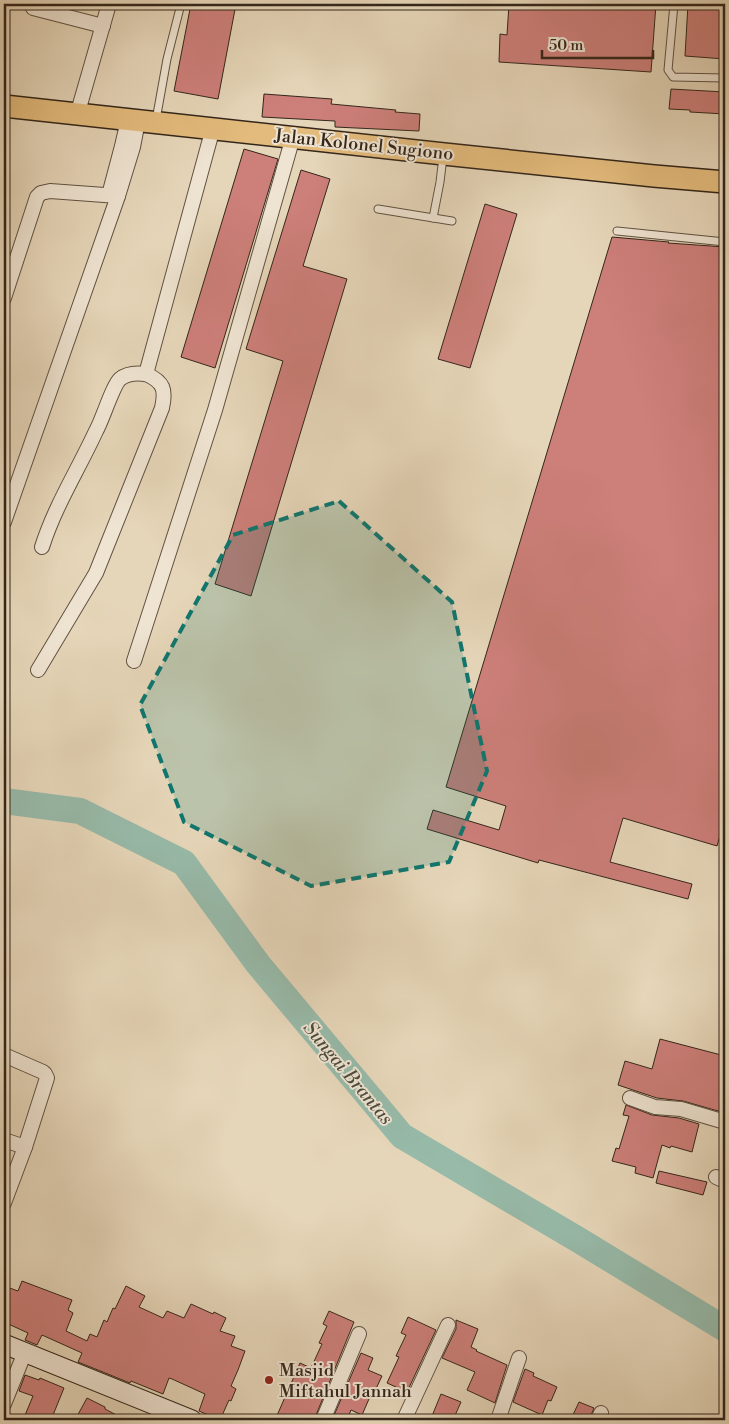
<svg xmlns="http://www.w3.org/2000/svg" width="729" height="1424" font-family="'Libre Bodoni',serif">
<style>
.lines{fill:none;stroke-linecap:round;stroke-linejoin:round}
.river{stroke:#97baa9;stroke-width:26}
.building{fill:#cd7f7a;stroke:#33261a}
.service-casing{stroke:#605242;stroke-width:9}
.minor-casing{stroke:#605242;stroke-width:16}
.secondary-casing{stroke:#33261a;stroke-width:21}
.primary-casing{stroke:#33261a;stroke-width:24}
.service{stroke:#efe4d2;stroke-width:7}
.minor{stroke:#efe4d2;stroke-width:14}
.secondary{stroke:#efe4d2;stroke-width:19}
.primary{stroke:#e3bb7c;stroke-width:21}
.marked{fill:#0f766e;fill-opacity:0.2;stroke:#0f766e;stroke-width:4;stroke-dasharray:10 6;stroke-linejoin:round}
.poi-dot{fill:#8f2418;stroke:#efe4d2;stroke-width:2}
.labels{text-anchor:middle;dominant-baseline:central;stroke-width:4;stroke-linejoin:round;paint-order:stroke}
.street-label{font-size:18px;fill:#33261a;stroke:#efe4d2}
.poi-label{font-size:18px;fill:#33261a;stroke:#efe4d2;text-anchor:start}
.water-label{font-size:19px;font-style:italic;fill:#4c4b3e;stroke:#efe4d2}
</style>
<rect width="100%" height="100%" fill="#e6d6b9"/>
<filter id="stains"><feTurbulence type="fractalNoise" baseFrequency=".004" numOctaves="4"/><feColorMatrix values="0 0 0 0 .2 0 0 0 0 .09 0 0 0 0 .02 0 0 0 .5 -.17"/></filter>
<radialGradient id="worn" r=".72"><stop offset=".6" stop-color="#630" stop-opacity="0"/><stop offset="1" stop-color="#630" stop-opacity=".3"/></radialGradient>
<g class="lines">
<polyline class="river" points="4,801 80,811 184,863 258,964 402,1136 577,1239 725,1329"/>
</g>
<g class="building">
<polygon points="191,4 236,4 218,99 174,91"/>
<polygon points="509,4 656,4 651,72 499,62 500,34 507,35"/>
<polygon points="688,4 725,4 725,59 685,56"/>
<polygon points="671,89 725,92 725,114 690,112 690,110 669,109"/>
<polygon points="264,94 332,99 331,104 396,110 395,112 420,114 419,131 335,127 335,121 262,117"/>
<polygon points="244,149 278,159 215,368 181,357"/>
<polygon points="301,170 330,179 303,266 347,279 251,596 215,584 283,361 246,349"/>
<polygon points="485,204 517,214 470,368 438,359"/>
<polygon points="612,237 669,242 668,243 725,247 725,818 717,846 623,818 610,862 692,884 688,899 539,860 538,863 427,829 433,810 499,830 506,806 446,787"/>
<polygon points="660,1039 725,1056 725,1113 683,1101 657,1098 618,1085 625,1061 652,1069"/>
<polygon points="626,1105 652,1115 679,1118 699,1124 692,1152 671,1146 670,1148 662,1145 653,1178 635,1173 636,1167 612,1161 616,1148 619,1149 629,1116 623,1115"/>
<polygon points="659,1171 707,1182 703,1195 656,1183"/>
<polygon points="22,1281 72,1300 68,1310 73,1313 66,1331 87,1341 90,1334 97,1337 104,1320 107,1322 113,1308 115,1309 126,1286 145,1296 139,1307 163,1318 167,1311 184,1318 191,1304 213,1314 214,1312 226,1318 220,1331 235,1336 231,1346 245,1351 238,1370 231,1386 236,1389 231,1401 229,1400 220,1420 199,1411 205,1394 172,1379 169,1378 163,1394 131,1381 130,1383 78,1362 82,1353 42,1335 37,1345 25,1340 28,1333 4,1322 4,1286 18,1291"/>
<polygon points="329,1311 354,1322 314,1420 275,1420 300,1363 311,1368 322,1344 319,1343 327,1326 323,1324"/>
<polygon points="408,1317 436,1330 407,1392 387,1383 399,1357 396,1356 406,1335 401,1333"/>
<polygon points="456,1320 478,1329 471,1347 477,1350 476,1351 507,1365 495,1403 467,1390 475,1372 442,1358 456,1329"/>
<polygon points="361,1353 373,1358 368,1370 382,1376 374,1393 372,1392 362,1415 351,1410 347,1420 332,1420"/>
<polygon points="525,1369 534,1373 533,1376 557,1387 551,1401 548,1400 542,1415 513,1402"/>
<polygon points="25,1375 39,1380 40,1378 64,1388 51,1420 23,1420 33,1396 19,1391"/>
<polygon points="441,1394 461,1402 453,1420 441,1420 432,1416"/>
<polygon points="87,1398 105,1407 105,1409 126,1420 75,1420"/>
<polygon points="579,1402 594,1408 589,1420 580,1420 572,1417"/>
</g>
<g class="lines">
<defs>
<g id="service">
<polyline points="674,4 668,70 673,77 725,78"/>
<polyline points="156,120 167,59 181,4"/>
<polyline points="378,209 452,221"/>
<polyline points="433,218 440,182 443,157"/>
<polyline points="617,231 725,242"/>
</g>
<g id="minor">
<polyline points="33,8 103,26"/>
<polyline points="77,115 109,4"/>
<polyline points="109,195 122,146 128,120"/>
<polyline points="4,298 37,197 41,193 50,191 118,196"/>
<polyline points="4,522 118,196 133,147 138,121"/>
<path d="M42 547C55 506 78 470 96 431 102 421 113 385 120 379 127 373 139 373 146 374"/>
<polyline points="134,661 215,410 293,137"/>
<path d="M38 670 96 573 162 408C166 390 164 382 146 374L213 128"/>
<polyline points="4,1055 43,1072 45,1074 47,1078 25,1147 4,1203"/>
<polyline points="630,1098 655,1107 681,1109 725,1122"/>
<polyline points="4,1140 25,1147"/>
<polyline points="716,1177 725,1181"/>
<polyline points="4,1404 25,1352"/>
<polyline points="323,1420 359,1334"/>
<polyline points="404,1420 448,1325"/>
<polyline points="498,1420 519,1358"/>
<polyline points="598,1420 601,1413"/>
</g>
<polyline id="secondary" points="4,1344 192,1420"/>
<polyline id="primary" points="4,106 444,154 654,176 725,182"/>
</defs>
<use href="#service" class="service-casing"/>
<use href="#minor" class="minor-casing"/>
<use href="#secondary" class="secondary-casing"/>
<use href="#primary" class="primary-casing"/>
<use href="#service" class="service"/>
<use href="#minor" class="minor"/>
<use href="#secondary" class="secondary"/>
<use href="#primary" class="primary"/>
</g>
<path class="marked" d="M339 501 452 602 487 771 449 862 311 886 184 822 140 705 233 535Z"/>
<circle class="poi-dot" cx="269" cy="1380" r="5"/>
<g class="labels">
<g class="street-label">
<text transform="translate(364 145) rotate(6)">Jalan Kolonel Sugiono</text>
</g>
<g class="poi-label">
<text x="279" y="1370">Masjid<tspan x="279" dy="21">Miftahul Jannah</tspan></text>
</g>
<g class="water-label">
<text transform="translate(348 1073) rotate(50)">Sungai Brantas</text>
</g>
</g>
<rect width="729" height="1424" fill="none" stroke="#e6d6b9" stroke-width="20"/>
<rect x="5" y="5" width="719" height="1414" fill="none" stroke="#33261a" stroke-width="2.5"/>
<rect x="10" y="10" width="709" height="1404" fill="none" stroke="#33261a"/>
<path d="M542 50v8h111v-8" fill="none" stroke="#33261a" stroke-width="2.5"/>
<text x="549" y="50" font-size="15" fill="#33261a" stroke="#efe4d2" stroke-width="4" paint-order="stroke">50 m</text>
<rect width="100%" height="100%" filter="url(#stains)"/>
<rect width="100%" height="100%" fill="url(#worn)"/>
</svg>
